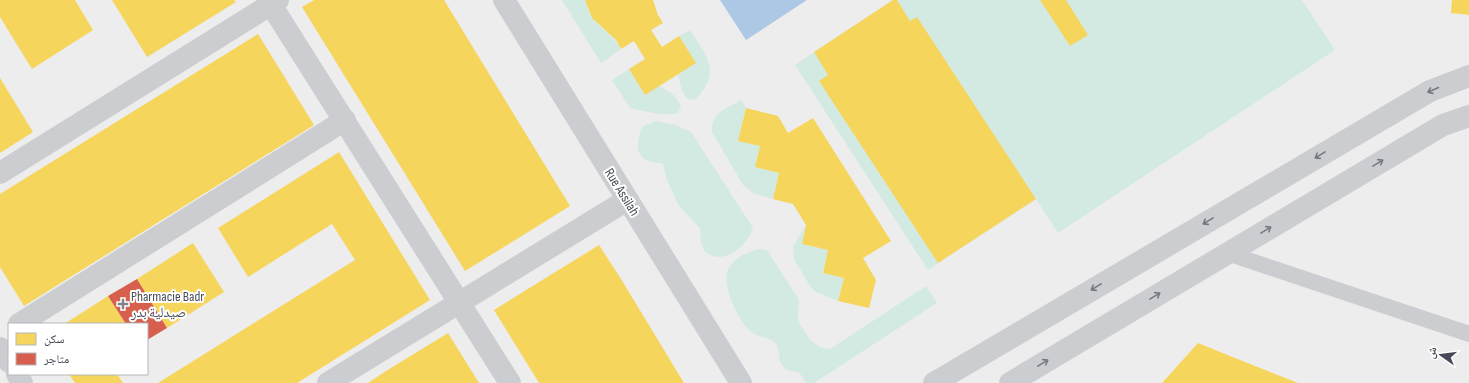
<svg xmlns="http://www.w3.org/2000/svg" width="1469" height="383" font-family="'Sofia Sans Condensed','Noto Naskh Arabic',sans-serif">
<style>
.green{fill:#d3eae3}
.water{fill:#acc8e4}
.homes{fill:#f6d55c}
.shops{fill:#d6604d}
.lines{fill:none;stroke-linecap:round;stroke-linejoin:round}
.service{stroke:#cccdd0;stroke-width:16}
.minor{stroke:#cccdd0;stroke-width:22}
.secondary{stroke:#cccdd1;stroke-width:22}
.oneway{stroke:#757882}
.poi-dot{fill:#80838c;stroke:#fff;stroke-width:1.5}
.labels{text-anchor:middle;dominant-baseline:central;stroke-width:4;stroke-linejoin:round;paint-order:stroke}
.street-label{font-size:14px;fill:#464a57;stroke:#fff}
.poi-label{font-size:14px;fill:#464a57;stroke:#fff;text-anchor:start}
</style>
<rect width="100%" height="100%" fill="#ededed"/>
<g class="green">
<path d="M562 0H585C591 26 609 29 621 49L601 63Z"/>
<polygon points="893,0 1302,0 1335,50 1058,233 1036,199 928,270 795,65"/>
<path d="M690 30C707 57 722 71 696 99L689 100C674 86 679 56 679 36Z"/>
<path d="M629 69 645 95 658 86C669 91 676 95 681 106L678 113C662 117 646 111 630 108L612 80Z"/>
<path d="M741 100 746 108 738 141 760 146 755 167 779 173 773 199 755 194 743 185 712 132C711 112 726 109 741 100Z"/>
<path d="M655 121 676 125 691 132 753 228C749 242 732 258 717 257 713 257 709 254 705 252L701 242 700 228 679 206 667 180 663 164C659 162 652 163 648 161 633 155 638 138 642 127Z"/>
<polygon points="806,225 802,244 828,250 823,273 844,278 838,301 816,292 810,286 794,259 793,247"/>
<path d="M760 249 767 250 799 300 798 321 810 340 820 347 830 349 926 286 937 303 814 383H806L799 372C770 371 785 349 773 341 765 336 755 337 748 329 738 319 721 284 728 270 734 257 747 252 760 249Z"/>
</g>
<polygon class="water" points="720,0 807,0 746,40"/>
<g class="homes">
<polygon points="0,0 75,0 93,30 32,69 0,17"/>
<polygon points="112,0 234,0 236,2 147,57"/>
<polygon points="314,0 444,0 570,206 465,271 302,7"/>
<polygon points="585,0 653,0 658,15 663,23 651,30 662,47 679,36 696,63 645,95 629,69 645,59 634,41 621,49 616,40 592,18"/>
<polygon points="893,0 897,0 910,21 917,17 1036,199 938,263 819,81 828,75 814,52"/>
<polygon points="1040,0 1066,0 1088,35 1070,46"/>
<polygon points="1452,0 1469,0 1469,15 1451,13"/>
<polygon points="258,34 314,125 24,306 0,267 0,194"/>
<polygon points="0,78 33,132 0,153"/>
<polygon points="746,108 778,116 788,133 813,118 891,241 863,258 876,280 869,308 838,301 844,278 823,273 828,250 802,244 806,225 793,204 773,199 779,173 755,167 760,146 738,141"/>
<polygon points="339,152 430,300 297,383 158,383 355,260 332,224 248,277 218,228"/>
<polygon points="193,243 224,292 167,328 137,279"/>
<polygon points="599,245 621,279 684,383 539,383 494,310"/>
<polygon points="108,296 126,324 64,324 80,314"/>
<polygon points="448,333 479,383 368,383 386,371"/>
<polygon points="1198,343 1230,356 1298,383 1162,383"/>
<polygon points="69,374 117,374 123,383 75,383"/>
</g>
<polygon class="shops" points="137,279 167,328 147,340 147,324 126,324 108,296"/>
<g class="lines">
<polyline class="service" points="1227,253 1469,334"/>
<g class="minor">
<polyline points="268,0 510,383"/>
<polyline points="504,0 741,383"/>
<polyline points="0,173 278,0"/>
<polyline points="19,324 345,120"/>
<polyline points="0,348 9,362"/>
<polyline points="17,374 22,383"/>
<polyline points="328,383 627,200"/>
</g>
<g class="secondary">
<polyline points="934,383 1430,91 1469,76"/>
<polyline points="1010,383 1443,125 1469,116"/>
</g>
</g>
<defs><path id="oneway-shaft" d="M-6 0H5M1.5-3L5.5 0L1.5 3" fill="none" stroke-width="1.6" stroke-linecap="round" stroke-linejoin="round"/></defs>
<g class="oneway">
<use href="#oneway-shaft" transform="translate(1433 90) rotate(156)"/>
<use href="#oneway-shaft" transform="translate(1320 155) rotate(149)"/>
<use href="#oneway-shaft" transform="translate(1378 163) rotate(-31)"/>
<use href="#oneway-shaft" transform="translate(1208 221) rotate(149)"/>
<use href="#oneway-shaft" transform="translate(1266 230) rotate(-31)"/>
<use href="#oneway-shaft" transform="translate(1096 287) rotate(149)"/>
<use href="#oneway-shaft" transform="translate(1155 296) rotate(-31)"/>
<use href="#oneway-shaft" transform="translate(1043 363) rotate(-31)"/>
</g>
<path class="poi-dot" d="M121 298h4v4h4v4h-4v4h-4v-4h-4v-4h4z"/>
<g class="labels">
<g class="street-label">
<text transform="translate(622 192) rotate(58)">Rue Assilah</text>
</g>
<g class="poi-label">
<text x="131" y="296">Pharmacie Badr<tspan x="131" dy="16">صيدلية بدر</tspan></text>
</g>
</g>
<rect x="8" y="323" width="140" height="52" fill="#ffffff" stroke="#b5b7bc"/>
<rect x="16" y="333" width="20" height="12" fill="#f6d55c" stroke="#b5b7bc"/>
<text x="44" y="343" font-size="12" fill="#464a57">سكن</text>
<rect x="16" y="353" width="20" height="12" fill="#d6604d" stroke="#b5b7bc"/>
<text x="44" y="363" font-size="12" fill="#464a57">متاجر</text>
<g transform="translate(1441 355) rotate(284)" stroke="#ffffff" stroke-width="3" paint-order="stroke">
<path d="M0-3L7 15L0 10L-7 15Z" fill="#464a57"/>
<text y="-6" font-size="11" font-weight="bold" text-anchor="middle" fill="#464a57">ش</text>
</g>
</svg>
